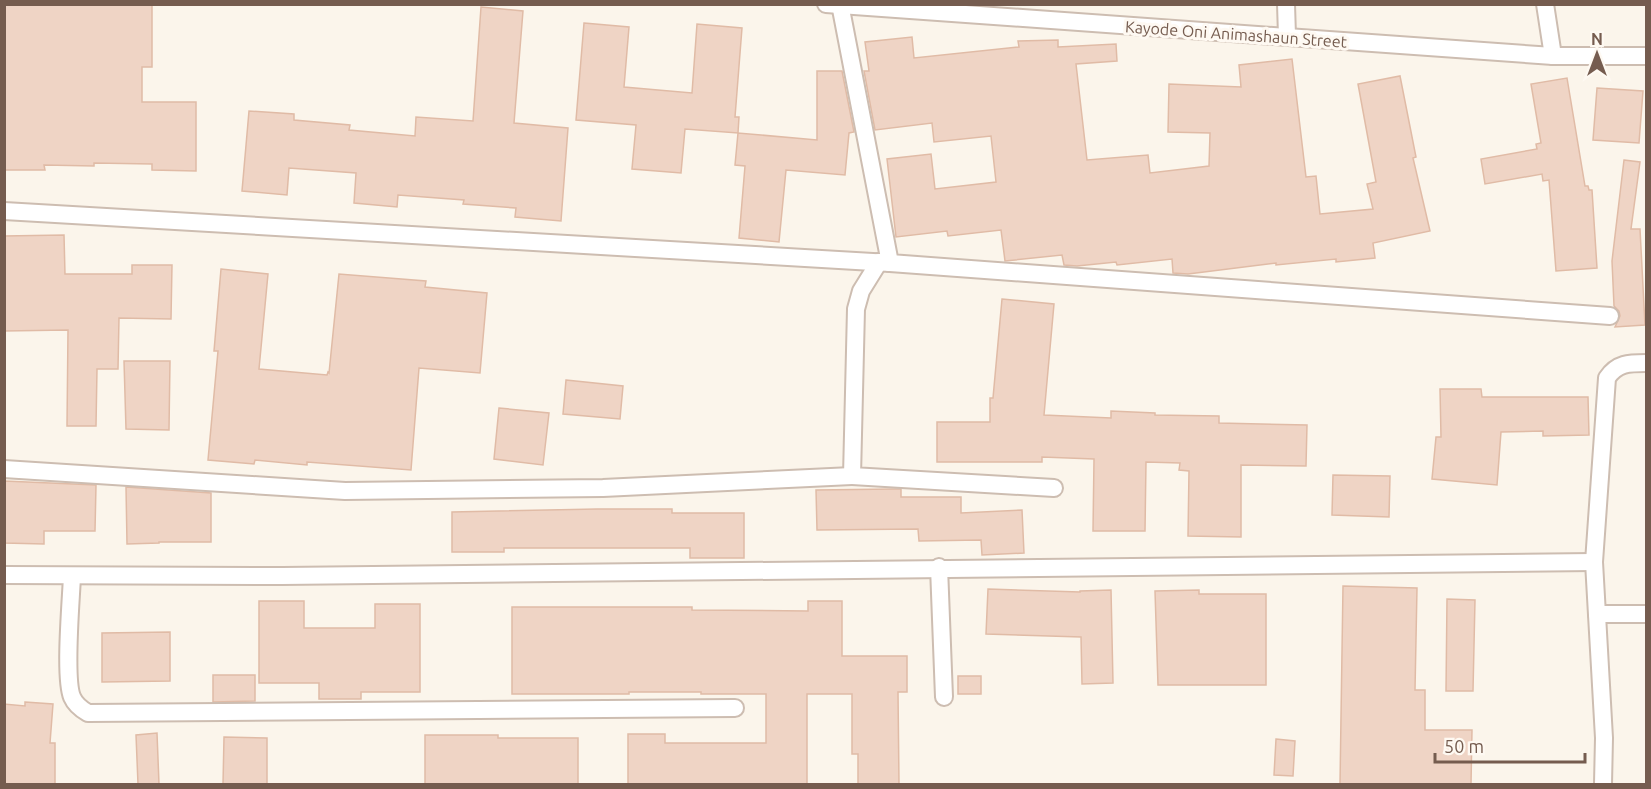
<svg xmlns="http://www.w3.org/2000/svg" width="1651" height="789" font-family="Ubuntu,sans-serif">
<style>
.building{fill:#efd4c5;stroke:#e0bba6;stroke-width:1.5}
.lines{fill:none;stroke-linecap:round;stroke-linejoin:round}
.street-casing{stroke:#cdbdb1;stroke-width:20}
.street{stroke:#fff;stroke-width:16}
.labels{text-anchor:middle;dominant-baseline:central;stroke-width:6;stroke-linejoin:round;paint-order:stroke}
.street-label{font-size:16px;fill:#755c4f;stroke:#fef9f2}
</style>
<rect width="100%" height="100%" fill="#fbf5eb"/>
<g class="building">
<polygon points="4,4 152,4 152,67 142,67 142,102 196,102 196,171 152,170 152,164 94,163 94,166 44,165 45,170 4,170"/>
<polygon points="481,7 523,11 514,123 568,128 561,221 515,217 516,208 463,204 464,200 398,195 397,207 354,203 356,173 289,168 287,195 242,191 249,111 294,114 294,120 350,125 349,130 415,136 416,117 473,121"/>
<polygon points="584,23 629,27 624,87 692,93 697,24 742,28 735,117 739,117 738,133 685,129 681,173 632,169 636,125 576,120"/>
<polygon points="912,37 914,58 1019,47 1018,41 1058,40 1058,47 1116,44 1117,61 1076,64 1087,160 1148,155 1150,173 1209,166 1210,133 1168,132 1169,84 1241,87 1239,65 1292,59 1306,177 1316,176 1320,214 1373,209 1367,184 1376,182 1358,84 1400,76 1416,157 1413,158 1430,231 1373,243 1375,258 1336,262 1336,259 1276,265 1276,263 1188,274 1173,273 1172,259 1117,265 1116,262 1077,266 1064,265 1062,255 1005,261 1001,230 948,236 947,231 896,237 887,159 931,154 935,189 996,182 991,136 934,142 932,123 875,130 864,71 869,71 865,42"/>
<polygon points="817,71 842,71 854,132 849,133 845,175 786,170 779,242 739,238 745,166 735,165 738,133 817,140"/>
<polygon points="1567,78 1585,186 1588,186 1589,190 1592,190 1597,268 1556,271 1549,180 1543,181 1542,174 1485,184 1481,159 1537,149 1536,144 1541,143 1531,84"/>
<polygon points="1597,88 1643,91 1639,143 1593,140"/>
<polygon points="1624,160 1640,162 1631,229 1640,229 1645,325 1615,327 1620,316 1619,311 1614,306 1612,261"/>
<polygon points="64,235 65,274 132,274 132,265 172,265 171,319 119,318 118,369 97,369 96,426 67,426 68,330 4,331 4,236"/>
<polygon points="221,269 268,274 259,369 327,375 328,372 329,373 339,274 426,281 425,287 487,293 480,373 419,368 411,470 307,462 307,465 255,460 254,464 208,460 218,351 214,351"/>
<polygon points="1002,299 1054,304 1044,415 1111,418 1111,411 1155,413 1155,415 1219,416 1219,423 1307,425 1306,466 1241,465 1241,537 1188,536 1189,471 1179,470 1180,463 1146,462 1145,531 1093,531 1094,459 1042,457 1042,462 937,462 937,422 990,422 990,398 993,398"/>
<polygon points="124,361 170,361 169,430 126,429"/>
<polygon points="566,380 623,386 620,419 563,414"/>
<polygon points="1440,389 1481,389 1482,397 1588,397 1589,435 1543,436 1543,431 1501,432 1497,485 1432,479 1436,437 1441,437"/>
<polygon points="499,408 549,413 543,465 494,459"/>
<polygon points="1333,475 1390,476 1389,517 1332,515"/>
<polygon points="4,481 96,485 95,531 44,531 44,544 4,543"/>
<polygon points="126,487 211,493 211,542 159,542 159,543 127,544"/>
<polygon points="894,489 901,489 901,497 961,497 961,513 1022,510 1024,553 982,555 981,540 919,541 918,529 817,530 816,490"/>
<polygon points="597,509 672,509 672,513 744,513 744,558 690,558 690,548 504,548 504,552 452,552 452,512"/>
<polygon points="1343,586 1417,588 1415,690 1425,690 1425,730 1472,730 1471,784 1340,784"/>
<polygon points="988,589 1080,592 1080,591 1111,590 1113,683 1082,684 1081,637 986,634"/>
<polygon points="1199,590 1199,594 1266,594 1266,685 1158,685 1155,591"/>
<polygon points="1447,599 1475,600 1473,691 1446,691"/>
<polygon points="259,601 304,601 304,628 375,628 375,604 420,604 420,692 361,692 361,699 319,699 319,683 259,683"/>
<polygon points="808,601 842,601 842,656 907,656 907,692 898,692 899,784 858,784 858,754 852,754 852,694 807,694 807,784 628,784 628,734 665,734 665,743 766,743 766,694 701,694 701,692 629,692 629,694 512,694 512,607 692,607 692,610 808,611"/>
<polygon points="170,632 170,681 102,682 102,633"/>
<polygon points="213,675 255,675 255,701 213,702"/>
<rect x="958" y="676" width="23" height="18"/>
<polygon points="25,702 53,704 50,743 55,743 55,784 4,784 4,704 25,706"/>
<polygon points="157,733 159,784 138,784 136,735"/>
<polygon points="425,735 498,735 498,738 578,738 578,784 425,784"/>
<polygon points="224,737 267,738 267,784 223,784"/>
<polygon points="1276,739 1295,741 1293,776 1274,775"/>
</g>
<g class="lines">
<defs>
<g id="street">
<polyline points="826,4 1553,56 1646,56"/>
<polyline points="840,4 890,263 1610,316"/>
<polyline points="1286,4 1287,36"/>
<polyline points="1545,4 1553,56"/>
<polyline points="4,211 890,263"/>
<polyline points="879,262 861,291 856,309 852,476 1054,488"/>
<polyline points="4,469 345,491 603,488 852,476"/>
<polyline points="939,567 944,697"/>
<polyline points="4,575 282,576 1594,562"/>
<path d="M72 576C71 601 64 677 72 697 75 704 81 709 88 713L735 708"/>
<polyline points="1597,614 1646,614"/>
<path d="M1603 784 1604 738 1594 562 1607 378C1617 363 1629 363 1646 363"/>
</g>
</defs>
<use href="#street" class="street-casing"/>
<use href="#street" class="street"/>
</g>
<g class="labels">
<g class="street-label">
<text transform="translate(1236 34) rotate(4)">Kayode Oni Animashaun Street</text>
</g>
</g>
<rect width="1651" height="789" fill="none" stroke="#755c4f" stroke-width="12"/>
<g transform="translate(1597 54)" stroke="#fef9f2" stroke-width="4.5" paint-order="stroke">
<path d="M0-4.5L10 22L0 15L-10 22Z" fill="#755c4f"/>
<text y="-9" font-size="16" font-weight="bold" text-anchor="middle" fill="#755c4f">N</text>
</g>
<path d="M1435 753v9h150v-9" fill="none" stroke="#755c4f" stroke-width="3"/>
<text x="1444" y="753" font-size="18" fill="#755c4f" stroke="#fef9f2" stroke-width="4.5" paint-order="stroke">50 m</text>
</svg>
